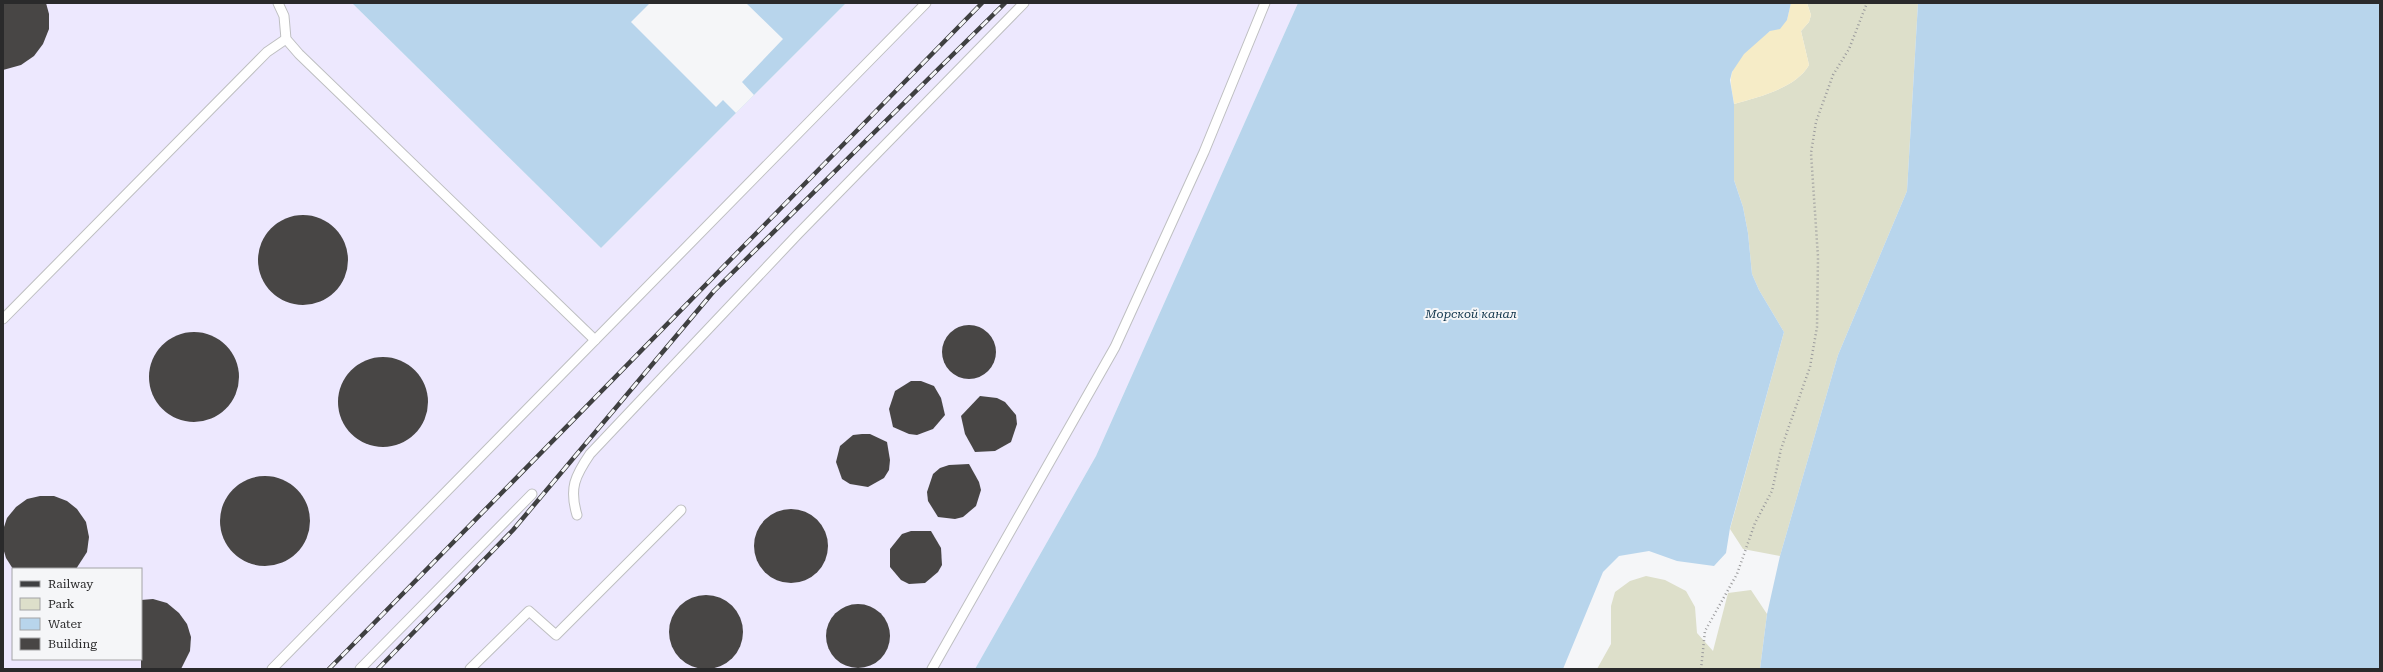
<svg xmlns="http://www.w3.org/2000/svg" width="2383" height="672" font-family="'Roboto Serif',serif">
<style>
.industrial{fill:#ede8fe;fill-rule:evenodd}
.green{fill:#dddfca}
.sand{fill:#f6ecc7}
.water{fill:#b8d5ec}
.pier{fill:#f5f6f8}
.building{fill:#484645}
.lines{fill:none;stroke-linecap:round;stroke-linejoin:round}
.lane-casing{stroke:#bebfc1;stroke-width:11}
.path{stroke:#9b9b9d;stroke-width:2.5;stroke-dasharray:1 3;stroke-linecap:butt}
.lane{stroke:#fff;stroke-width:9}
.rail-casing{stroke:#3f4041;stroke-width:4.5}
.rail{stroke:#f5f6f8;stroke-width:3;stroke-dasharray:9;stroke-linecap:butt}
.labels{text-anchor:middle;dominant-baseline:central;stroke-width:4;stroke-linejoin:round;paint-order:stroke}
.water-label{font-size:12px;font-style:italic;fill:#0c3148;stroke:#f5f6f8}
</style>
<rect width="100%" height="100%" fill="#f5f6f8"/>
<path class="industrial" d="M3 3H352L601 248 846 3H1298L1096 456 975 669H3ZM13 569H141V659H13Z"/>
<g class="green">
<path d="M1807 3H1918L1907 191 1838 355 1780 556 1743 549 1730 529 1784 332 1759 290 1752 274 1748 233 1743 207 1734 180V104C1759 97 1796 88 1809 65L1801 31 1809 22 1811 15Z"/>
<polygon points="1646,576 1665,580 1686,591 1695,607 1697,633 1713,651 1728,593 1751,590 1767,614 1760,669 1597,669 1611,644 1611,606 1615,592 1630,581"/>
</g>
<path class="sand" d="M1791 3H1807L1811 15 1809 22 1801 31 1809 65C1796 88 1759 97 1734 104 1733 94 1729 82 1732 73 1739 50 1768 32 1787 20Z"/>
<g class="water">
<polygon points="352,3 846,3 601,248"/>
<polygon points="1298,3 1791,3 1787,20 1780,29 1770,31 1744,54 1732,72 1730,80 1734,104 1734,180 1743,207 1748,233 1752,274 1759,290 1784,332 1730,528 1726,553 1714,566 1677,561 1649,551 1619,556 1603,572 1563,669 975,669 1096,456"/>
<polygon points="1918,3 2380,3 2380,669 1760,669 1767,614 1780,556 1838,355 1907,191"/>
</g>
<polygon class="pier" points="650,3 746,3 783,39 742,82 754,95 736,113 723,100 716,107 631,22"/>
<g class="building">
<polygon points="3,3 46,3 49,14 49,29 43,44 34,56 21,65 3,70"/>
<circle cx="303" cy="260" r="45"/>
<circle cx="969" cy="352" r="27"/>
<circle cx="194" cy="377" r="45"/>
<circle cx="383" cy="402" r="45"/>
<polygon points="911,381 921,381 934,386 941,398 945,415 933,429 917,435 909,434 893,427 889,409 895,391"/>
<polygon points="980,396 997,398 1005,402 1016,415 1017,424 1011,442 995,451 975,452 965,434 961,416"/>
<polygon points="862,434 870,434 887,442 890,460 889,470 884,478 868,487 850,484 842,479 836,462 840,446 853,435"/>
<polygon points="969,464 979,482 981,490 976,506 963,517 955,519 938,517 928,501 927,492 933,474 940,468 949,465"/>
<circle cx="265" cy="521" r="45"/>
<polygon points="40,496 54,496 67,501 77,509 86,522 89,537 87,552 76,569 13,569 6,558 3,548 3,530 7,518 16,507 27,499"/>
<circle cx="791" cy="546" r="37"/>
<polygon points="911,531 931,531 941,548 942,565 938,572 925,583 909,584 901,580 890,567 890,549 902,534"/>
<circle cx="706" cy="632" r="37"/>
<polygon points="153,599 167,603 179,613 187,624 191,637 190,651 181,669 141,669 141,600"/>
<circle cx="858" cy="636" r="32"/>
</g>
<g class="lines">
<defs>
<g id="lane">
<polyline points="278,3 284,16 286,39 299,54 595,340"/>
<polyline points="3,319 267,52 286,39"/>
<path d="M577 515C569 488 575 476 590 454L798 234 1024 3"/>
<polyline points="272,669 926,3"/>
<polyline points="360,669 532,494"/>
<polyline points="470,669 529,611 556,635 681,510"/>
<polyline points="932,669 1115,347 1204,152 1265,3"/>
</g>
</defs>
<use href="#lane" class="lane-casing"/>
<polyline class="path" points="1701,669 1705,631 1737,574 1755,523 1772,491 1781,449 1810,367 1817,327 1818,257 1811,153 1816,122 1833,75 1849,49 1867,3"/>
<use href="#lane" class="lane"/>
<defs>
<g id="rail">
<polyline points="329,669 982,3"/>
<polyline points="378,669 513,530 714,291 1005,3"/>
</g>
</defs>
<use href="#rail" class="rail-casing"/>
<use href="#rail" class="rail"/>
</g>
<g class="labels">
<g class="water-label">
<text x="1471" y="314">Морской канал</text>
</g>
</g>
<rect width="2383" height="672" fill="none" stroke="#2a2a2b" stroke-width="8"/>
<rect x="12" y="568" width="130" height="92" fill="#f5f6f8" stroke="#a4a4a6"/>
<rect x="20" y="581" width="20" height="6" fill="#3f4041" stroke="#a4a4a6"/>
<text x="48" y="588" font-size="12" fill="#2a2a2b">Railway</text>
<rect x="20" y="598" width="20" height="12" fill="#dddfca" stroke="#a4a4a6"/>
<text x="48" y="608" font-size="12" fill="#2a2a2b">Park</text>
<rect x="20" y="618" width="20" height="12" fill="#b8d5ec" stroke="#a4a4a6"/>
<text x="48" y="628" font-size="12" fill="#2a2a2b">Water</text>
<rect x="20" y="638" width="20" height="12" fill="#484645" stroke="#a4a4a6"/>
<text x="48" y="648" font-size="12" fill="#2a2a2b">Building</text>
</svg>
